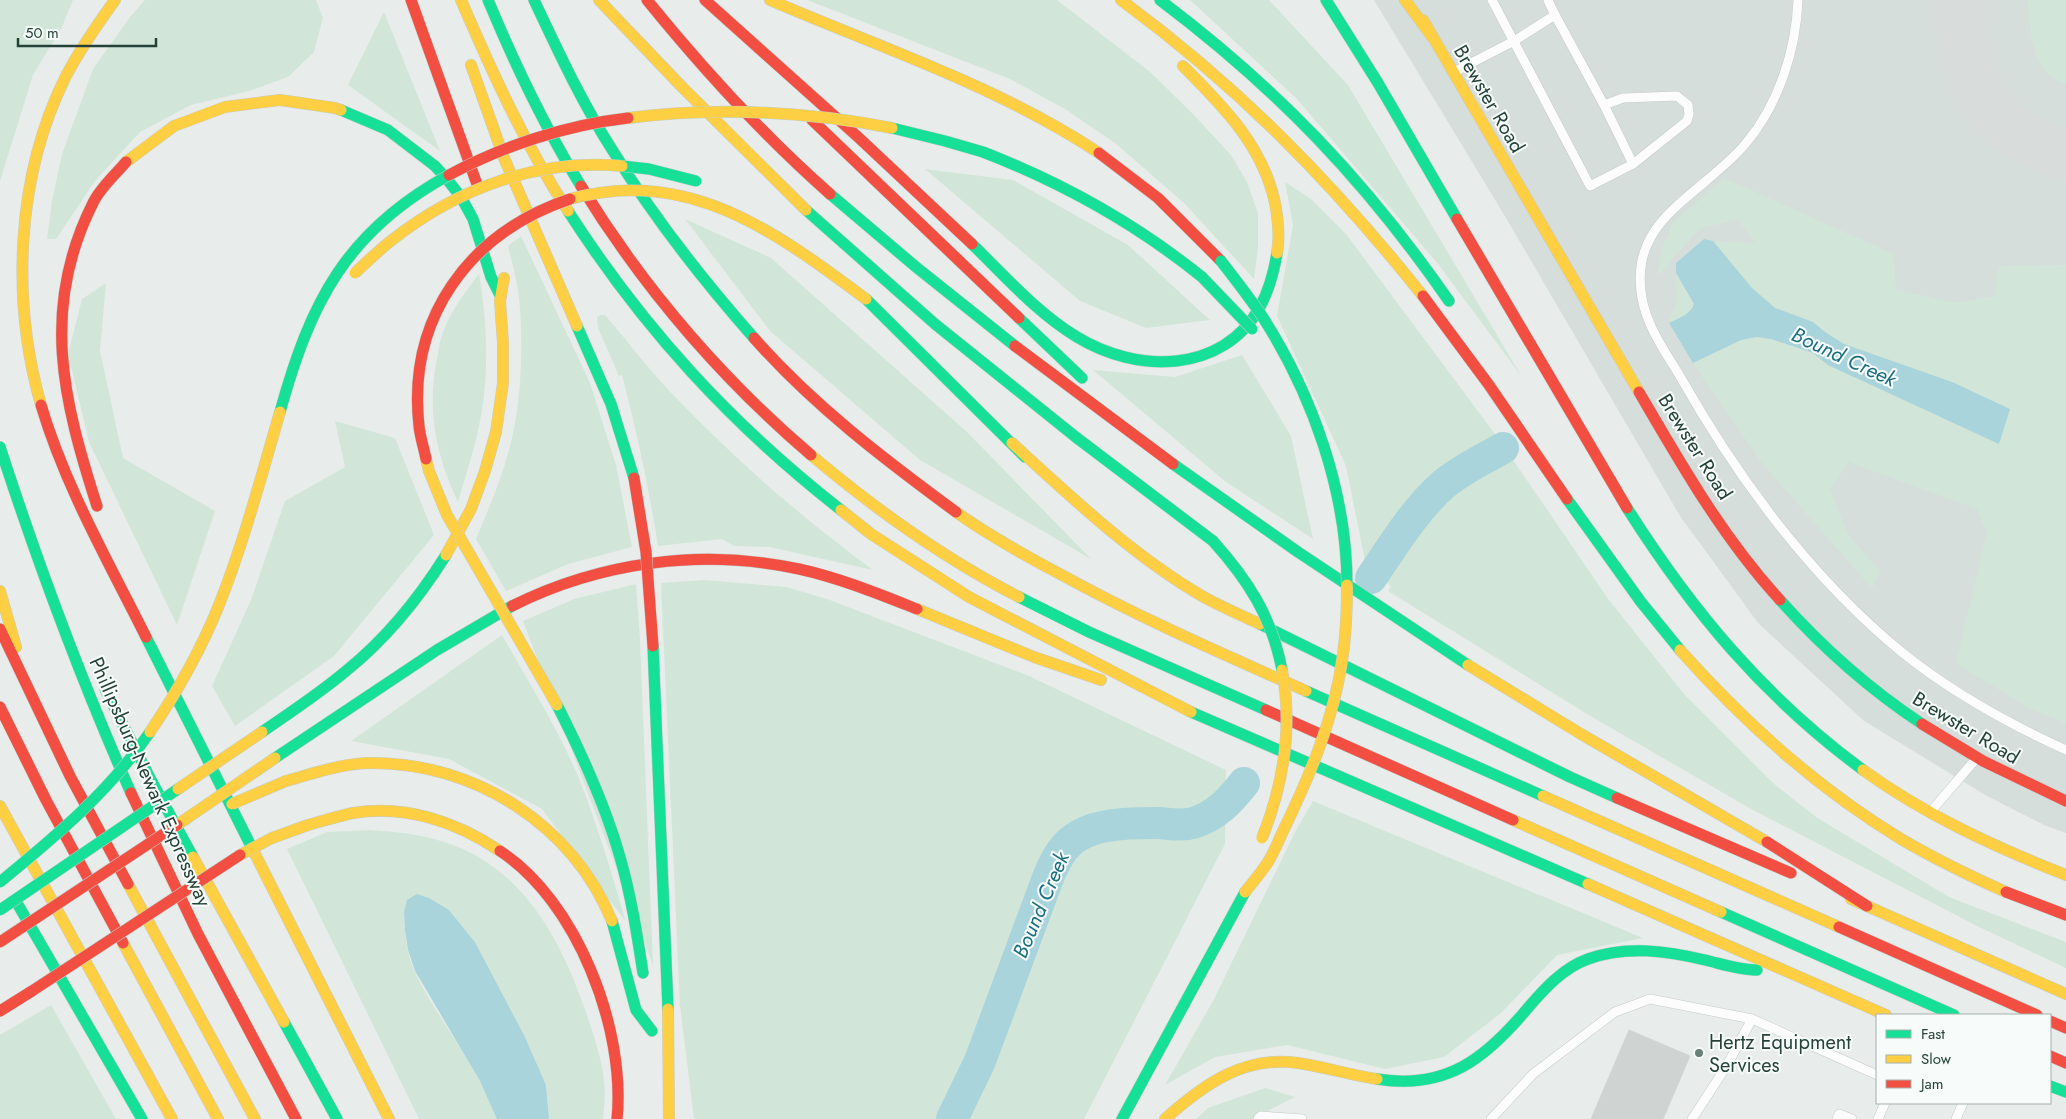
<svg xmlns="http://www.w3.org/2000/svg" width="2066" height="1119" font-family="Jost,sans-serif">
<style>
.built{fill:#d6dedb}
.green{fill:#d1e6d8}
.water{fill:#a9d4db}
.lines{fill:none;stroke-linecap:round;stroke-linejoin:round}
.river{stroke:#a9d4db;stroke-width:32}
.taxiway{stroke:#d8dddc;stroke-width:49}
.building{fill:#cfd4d2;stroke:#d1d6d4}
.lane-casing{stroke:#c5cac8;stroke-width:10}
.fast-casing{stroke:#c3cbc8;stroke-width:12}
.slow-casing{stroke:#c3cbc8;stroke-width:12}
.jam-casing{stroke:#c3cbc8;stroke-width:12}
.lane{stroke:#fcfcfc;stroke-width:9}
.fast{stroke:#16e098;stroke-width:11}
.slow{stroke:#ffcf43;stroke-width:11}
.jam{stroke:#f24e42;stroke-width:11}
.fast-bridge-casing{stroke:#c3ccc9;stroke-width:12;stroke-linecap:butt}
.slow-bridge-casing{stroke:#c3ccc9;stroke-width:12;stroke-linecap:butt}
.jam-bridge-casing{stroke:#c3ccc9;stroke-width:12;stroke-linecap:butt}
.fast-bridge{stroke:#16e098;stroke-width:11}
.slow-bridge{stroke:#ffcf43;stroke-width:11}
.jam-bridge{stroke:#f24e42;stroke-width:11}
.poi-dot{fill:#697e78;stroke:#f7fbf9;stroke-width:2}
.labels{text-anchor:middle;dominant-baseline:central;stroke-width:4;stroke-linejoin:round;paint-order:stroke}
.street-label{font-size:20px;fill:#24423a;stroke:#f7fbf9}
.poi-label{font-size:20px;fill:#24423a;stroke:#f7fbf9;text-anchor:start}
.water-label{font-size:21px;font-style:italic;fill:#1c6f80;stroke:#f7fbf9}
</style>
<rect width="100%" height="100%" fill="#e8edeb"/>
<polygon class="built" points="1374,0 2066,0 2066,833 2046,826 1987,796 1864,721 1758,623 1680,516 1506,218"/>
<g class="green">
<polygon points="0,0 73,0 62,27 33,75 0,181"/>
<polygon points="145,0 316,0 323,18 314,52 288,77 249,91 191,105 140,132 95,181 56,239 47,239 52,201 62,154 93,69 130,17"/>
<polygon points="807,0 1057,0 1149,71 1192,113 1231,155 1247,182 1258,213 1258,248 1254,279 1185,204 1115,143 1065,109 1010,79"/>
<polygon points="1190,0 1269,0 1348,85 1522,377 1438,264 1297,99"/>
<path d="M2028 0H2066V83C2031 77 2030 27 2028 0Z"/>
<polygon points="384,12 440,151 348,85"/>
<polygon points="925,169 1013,180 1128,245 1210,320 1146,328 1080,301"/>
<polygon points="1724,178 1893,254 1896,290 1957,303 1995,296 1999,266 2066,265 2066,723 2029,708 1956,663 1987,533 1977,509 1849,462 1830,489 1847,533 1880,572 1872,588 1762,463 1693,363 1741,340 1757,337 1771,339 1813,353 1828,365 1999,444 2010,409 1952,382 1844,344 1825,332 1813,322 1775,308 1752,288 1713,241 1756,244 1738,219 1699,229 1657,276 1663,246 1673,223"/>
<polygon points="1285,182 1311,199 1346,234 1498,438 1609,600 1684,694 1773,783 1816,817 1949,897 2066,942 2066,968 1979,927 1751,809 1587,714 1388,591 1391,586 1366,566 1346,466 1277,316 1293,225"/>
<polygon points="685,219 771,258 967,432 1091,559 920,460 770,331"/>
<path d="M521 236 590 383 616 465 632 547 568 564 506 591 476 539C488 510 501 481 509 450 521 406 523 355 520 309 519 288 513 266 508 246Z"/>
<path d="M1676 273 1694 304C1691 314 1679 318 1669 323L1677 300Z"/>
<path d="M479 274C488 327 490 382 477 435 472 458 464 480 458 502 435 453 426 407 438 354 439 347 440 339 443 332 451 311 465 292 479 274Z"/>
<polygon points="106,283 100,351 123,458 215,511 177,625 89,442 68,354 82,299"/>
<path d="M600 315H605C630 344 653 375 680 402 740 464 804 519 873 570L769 547 734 546 722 539 658 546C649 489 637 432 622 375L619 376 598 328 597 317Z"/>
<polygon points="1242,355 1291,436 1313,539 1226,482 1093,370 1175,377"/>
<polygon points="335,421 395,438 434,535 334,656 235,726 212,686 251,600 285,501 345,467"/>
<polygon points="704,580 786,587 827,599 1029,676 1226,770 1225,844 1084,1119 694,1119 680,1006 661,583"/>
<polygon points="636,584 640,639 653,965 523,621 574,599"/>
<path d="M502 635C529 683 559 730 580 781 598 827 612 874 626 922L542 809 449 759 351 741Z"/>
<polygon points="1313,801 1643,938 1557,955 1501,1013 1444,1057 1385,1069 1287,1045 1215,1057 1165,1085 1213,1001 1296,830"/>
<path d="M369 830C406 832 442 837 475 855 536 889 565 952 587 1015 594 1037 602 1059 604 1081 606 1093 604 1107 603 1119H549L546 1085 525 1037 475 942 449 910 404 912C405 932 406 953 415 972 439 1023 479 1066 497 1119H419L287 849 327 832Z"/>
<polygon points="51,1005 116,1119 0,1119 0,1035"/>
<polygon points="1265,1088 1295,1097 1252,1119 1196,1119 1208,1108"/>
</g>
<g class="water">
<path d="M1704 239 1713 241 1752 288 1775 308 1813 322 1825 332 1844 344 1952 382 2010 409 1999 444 1828 365 1813 353 1771 339 1757 337 1741 340 1693 363 1669 323C1679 318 1691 314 1694 304L1676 273V263Z"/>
<polygon points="417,894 429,898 449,910 475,942 525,1037 546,1085 549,1119 497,1119 480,1081 415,971 408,950 405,930 404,912 407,900"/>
</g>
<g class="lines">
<g class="river">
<path d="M1371 578C1393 546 1415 509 1444 484 1462 469 1484 459 1503 448"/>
<path d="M952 1119 980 1061 1049 875C1054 864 1059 853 1067 845 1088 822 1131 823 1159 823 1170 824 1183 826 1193 823 1216 816 1230 801 1244 783"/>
</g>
<path class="taxiway" d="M1960 0C1962 61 1977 118 2037 145 2047 149 2056 154 2066 156"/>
</g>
<polygon class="building" points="1629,1030 1690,1056 1663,1119 1591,1119"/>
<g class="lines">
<defs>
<g id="lane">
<polyline points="1492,0 1590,186 1633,164 1604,105 1555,15"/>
<path d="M1798 0C1796 50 1779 103 1747 142 1736 156 1721 168 1707 180 1685 199 1659 217 1647 245 1640 261 1639 281 1642 298 1647 327 1666 353 1681 378 1740 482 1811 578 1904 654 1953 693 2009 724 2066 750"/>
<polyline points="1454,72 1514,41 1555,15 1548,0"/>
<polyline points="1604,105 1623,98 1677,96 1688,105 1689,114 1687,121 1633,164"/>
<polyline points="1932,810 1975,760"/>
<polyline points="1258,1119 1261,1116 1302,1119"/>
<polyline points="1491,1119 1533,1074 1615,1012 1650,999 1752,1019 1877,1075"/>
<polyline points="1692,1119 1726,1067 1752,1019"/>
<polyline points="1837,1119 1839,1114 1852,1119"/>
<polyline points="1878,1119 1885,1103"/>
<polyline points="1956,1119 1963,1103"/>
</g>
<g id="fast">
<path d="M488 0C515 65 544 126 581 186"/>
<path d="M534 0C558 51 582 103 613 151 654 218 702 279 754 338"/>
<path d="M1160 0C1278 89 1365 180 1449 301"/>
<polyline points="1326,0 1378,83 1457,219"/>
<polyline points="341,110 388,130 435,166 446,178 461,197 473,219 491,277 500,295"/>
<path d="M983 152C1063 183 1135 223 1202 277"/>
<polyline points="830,194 916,267 1015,346"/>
<polyline points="806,210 935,324 1077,438"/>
<path d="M568 211C643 328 731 424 841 510"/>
<path d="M972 244C1005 276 1037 313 1077 337 1136 373 1222 375 1260 307 1269 290 1274 272 1277 253"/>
<polyline points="866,299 1025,457"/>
<polyline points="1019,318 1082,378"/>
<polyline points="577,326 611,404 634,478"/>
<path d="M0 447C38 564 81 680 131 793"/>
<polyline points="1173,464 1298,552 1468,665"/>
<polyline points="1567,499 1641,602 1680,650"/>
<path d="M1627 508C1693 612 1763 696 1863 770"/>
<polyline points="1019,597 1089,632 1266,710"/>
<path d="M1780 600C1822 647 1869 689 1922 724"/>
<polyline points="1260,624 1570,777 1617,798"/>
<polyline points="146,637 252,848"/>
<polyline points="653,646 668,1009"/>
<polyline points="105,689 151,780 193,857"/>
<polyline points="1306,691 1543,796"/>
<path d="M557 705C582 754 605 804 620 857 631 895 637 934 643 973"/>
<polyline points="1191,712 1588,884"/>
<path d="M262 732C291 712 320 693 346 671 386 639 419 598 446 555"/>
<polyline points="275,758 437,650 512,606"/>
<polyline points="17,903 142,1119"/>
<polyline points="1721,912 1954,1015"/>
<polyline points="612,921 636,1010 652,1031"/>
<polyline points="284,1022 337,1119"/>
<path d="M1377 1079C1446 1090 1485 1059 1527 1009 1544 989 1563 968 1588 959 1626 945 1667 951 1705 960 1722 964 1739 970 1757 970"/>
<polyline points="2050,1086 2066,1092"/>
<polyline points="1122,1119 1245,892"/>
</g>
<g id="slow">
<path d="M461 0C493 74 524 143 568 211"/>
<polyline points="599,0 683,88 806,210"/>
<path d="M770 0C881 48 998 86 1099 153"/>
<path d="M1121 0C1239 87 1331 181 1423 296"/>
<polyline points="1405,0 1433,38"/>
<polyline points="1423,20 1639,392"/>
<polyline points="471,65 504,158 577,326"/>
<path d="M1183 66C1223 106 1263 146 1275 203 1278 219 1280 237 1277 253"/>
<polyline points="126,162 174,126 225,107 280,100 335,108 341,110"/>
<path d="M41 405C11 299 16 176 66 76 80 49 97 25 115 0"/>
<path d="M1012 443C1071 497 1132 555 1202 596 1220 606 1240 615 1260 624"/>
<path d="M811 455C875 509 945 559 1019 597"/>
<polyline points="841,510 871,534 969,597 1191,712"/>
<path d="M956 512C988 535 1024 555 1060 574 1140 618 1223 654 1306 691"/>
<polyline points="446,555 471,509 485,471 496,432 503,383 503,343 500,301 504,278"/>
<polyline points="0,591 16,647"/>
<polyline points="917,609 1034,657 1101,680"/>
<path d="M1680 650C1745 723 1817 788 1901 839 1935 859 1970 876 2006 892"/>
<polyline points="1468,665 1581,734 1767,842"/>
<path d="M1863 770C1925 815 1995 847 2066 875"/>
<path d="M286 781C314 773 343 763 372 763 475 763 572 824 612 921"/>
<polyline points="1543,796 1839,927"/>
<polyline points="0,806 172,1119"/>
<polyline points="1513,820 1721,912"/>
<path d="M308 825C323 821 338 816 353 813 405 804 457 822 500 851"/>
<polyline points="252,848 389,1119"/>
<polyline points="193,857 284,1022"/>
<polyline points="128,884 255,1119"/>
<polyline points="1588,884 1886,1015"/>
<polyline points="1851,899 2066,994"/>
<polyline points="123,943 218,1119"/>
<polyline points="668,1009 669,1119"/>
<path d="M1165 1119C1203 1085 1244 1055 1298 1063 1325 1067 1350 1075 1377 1079"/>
</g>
<g id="jam">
<polyline points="411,0 478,187"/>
<path d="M647 0C703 69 763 135 830 194"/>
<polyline points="705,0 858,137 972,244"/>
<polyline points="812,120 1019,318"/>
<polyline points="1099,153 1158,198 1221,261"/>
<path d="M581 186C643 287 721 378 811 455"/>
<polyline points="1457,219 1627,508"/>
<polyline points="1423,296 1489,385 1567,499"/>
<path d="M754 338C813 405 884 459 956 512"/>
<polyline points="1015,346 1173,464"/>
<path d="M1639 392C1681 464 1723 538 1780 600"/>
<path d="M41 405C65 486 108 561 146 637"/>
<path d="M97 506C63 400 40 308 93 203 100 188 115 175 126 162"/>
<path d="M512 606C600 562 702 548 799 569 840 578 879 594 917 609"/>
<polyline points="0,629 70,776 128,884"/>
<polyline points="0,707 46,800 123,943"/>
<polyline points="1266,710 1513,820"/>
<polyline points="1922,724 1983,761 2066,801"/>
<polyline points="131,793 198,934 296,1119"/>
<polyline points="1617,798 1791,873"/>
<polyline points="1767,842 1867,906"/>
<path d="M500 851C577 901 626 1029 617 1119"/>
<polyline points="2006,892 2066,915"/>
<polyline points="1839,927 2037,1015"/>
<polyline points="0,1011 32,991"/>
<polyline points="2050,1021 2066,1028"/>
<polyline points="2050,1056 2066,1063"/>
</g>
</defs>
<use href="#lane" class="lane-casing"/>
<use href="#fast" class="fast-casing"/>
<use href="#slow" class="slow-casing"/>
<use href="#jam" class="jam-casing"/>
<use href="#lane" class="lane"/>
<use href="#fast" class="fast"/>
<use href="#slow" class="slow"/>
<use href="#jam" class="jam"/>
<defs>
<g id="fast-bridge">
<polyline points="892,128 945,141 983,152"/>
<polyline points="622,166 649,169 696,181"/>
<path d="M1221 261C1235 279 1249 297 1262 316 1312 394 1347 491 1347 585"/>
<polyline points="1202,277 1252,329"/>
<path d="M280 412C310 303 346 231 449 175"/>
<path d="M1077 438 1213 541C1248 580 1272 617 1282 670"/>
<path d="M0 882C55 837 110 791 150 732"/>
<polyline points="0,910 178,789"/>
</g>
<g id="slow-bridge">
<path d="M628 118C716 107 804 111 892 128"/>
<path d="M570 199C688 166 776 232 866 299"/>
<path d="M355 273C367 262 379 250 392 240 457 189 538 158 622 166"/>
<polyline points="426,459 429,471 447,515 557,705"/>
<path d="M150 732C177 692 201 650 219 605 244 542 261 477 280 412"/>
<polyline points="178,789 262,732"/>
<polyline points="232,804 286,781"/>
<polyline points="177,825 275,758"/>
<path d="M1262 838C1284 783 1293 728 1282 670"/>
<polyline points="240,855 272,838 308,825"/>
<path d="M1245 892C1253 882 1261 873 1268 862 1275 851 1279 839 1285 827 1310 775 1334 718 1342 661 1346 636 1347 610 1347 585"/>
</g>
<g id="jam-bridge">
<path d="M449 175C503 146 566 125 628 118"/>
<path d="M426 459C424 448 420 437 419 426 407 318 469 233 570 199"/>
<polyline points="634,478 646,552 653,646"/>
<polyline points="0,942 177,825"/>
<polyline points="32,991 240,855"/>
</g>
</defs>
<use href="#fast-bridge" class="fast-bridge-casing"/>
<use href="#slow-bridge" class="slow-bridge-casing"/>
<use href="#jam-bridge" class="jam-bridge-casing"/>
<use href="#fast-bridge" class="fast-bridge"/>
<use href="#slow-bridge" class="slow-bridge"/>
<use href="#jam-bridge" class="jam-bridge"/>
</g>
<circle class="poi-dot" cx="1699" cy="1053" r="5"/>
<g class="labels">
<g class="street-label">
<text transform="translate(1489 99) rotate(60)">Brewster Road</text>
<text transform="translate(1695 447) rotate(58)">Brewster Road</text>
<text transform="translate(1966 728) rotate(31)">Brewster Road</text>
<text transform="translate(150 782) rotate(66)">Phillipsburg-Newark Expressway</text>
</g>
<g class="poi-label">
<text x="1709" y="1042">Hertz Equipment<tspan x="1709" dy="23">Services</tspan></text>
</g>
<g class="water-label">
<text transform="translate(1844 357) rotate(25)">Bound Creek</text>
<text transform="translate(1041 905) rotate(-67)">Bound Creek</text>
</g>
</g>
<rect x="1876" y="1014" width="175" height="90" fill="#f7fbf9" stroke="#a3b1ad"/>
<rect x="1886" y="1030" width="25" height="8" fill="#16e098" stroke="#a3b1ad"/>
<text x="1921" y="1039" font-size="15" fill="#24423a">Fast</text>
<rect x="1886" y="1055" width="25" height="8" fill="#ffcf43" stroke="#a3b1ad"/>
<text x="1921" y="1064" font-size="15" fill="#24423a">Slow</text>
<rect x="1886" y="1080" width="25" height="8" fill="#f24e42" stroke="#a3b1ad"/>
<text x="1921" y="1089" font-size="15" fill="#24423a">Jam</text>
<path d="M18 38v8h138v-8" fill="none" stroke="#24423a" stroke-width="2.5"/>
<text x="25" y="38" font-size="15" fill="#24423a" stroke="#f7fbf9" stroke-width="4" paint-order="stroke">50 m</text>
</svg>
